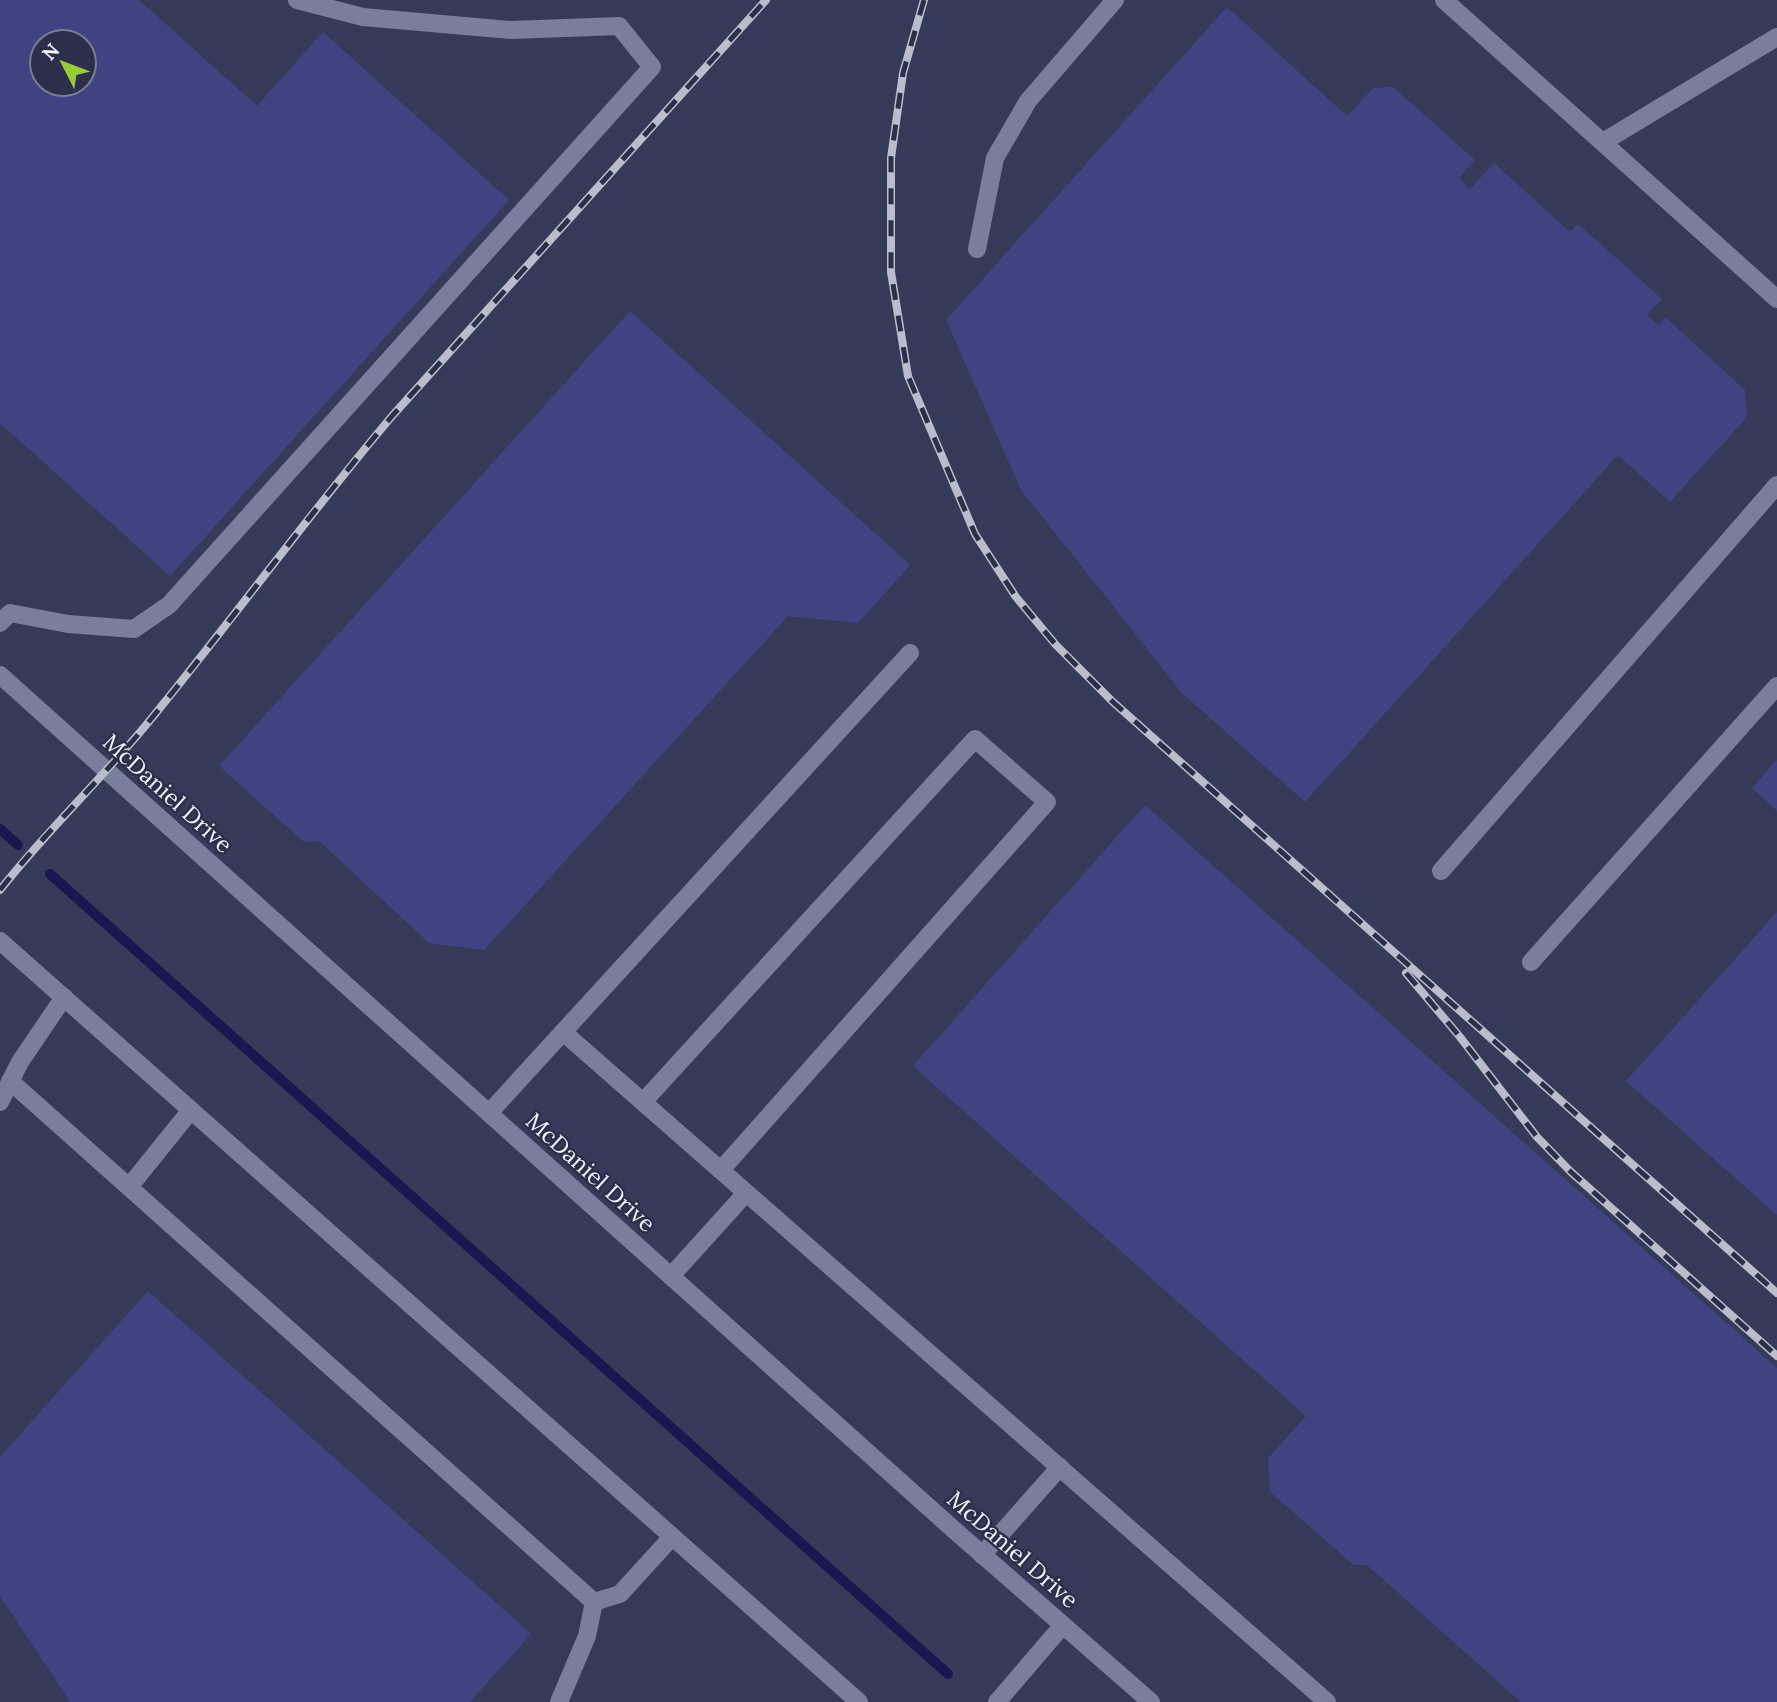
<svg xmlns="http://www.w3.org/2000/svg" width="1777" height="1702" font-family="Lora,serif">
<style>
.built{fill:#363a59;fill-rule:evenodd}
.lines{fill:none;stroke-linecap:round;stroke-linejoin:round}
.stream{stroke:#191650;stroke-width:10}
.building{fill:#3f4381;fill-rule:evenodd}
.minor{stroke:#797e9c;stroke-width:18}
.rail-casing{stroke:#bbbdcc;stroke-width:8}
.rail{stroke:#2c2f4a;stroke-width:5;stroke-dasharray:16;stroke-linecap:butt}
.labels{text-anchor:middle;dominant-baseline:central;stroke-width:5;stroke-linejoin:round;paint-order:stroke}
.street-label{font-size:23px;fill:#f1f3fe;stroke:#2c2f4a}
</style>
<rect width="100%" height="100%" fill="#2c2f4a"/>
<path class="built" d="M0 0H1777V1702H0ZM42 42H84V84H42Z"/>
<g class="lines">
<g class="stream">
<polyline points="0,829 18,845"/>
<polyline points="50,874 948,1674"/>
</g>
</g>
<g class="building">
<path d="M0 0H139L257 106 323 32 509 200 170 576 0 423ZM42 42H84V84H42Z"/>
<polygon points="1227,7 1347,116 1373,88 1393,87 1475,160 1459,178 1470,189 1494,163 1570,232 1578,224 1662,299 1647,315 1658,325 1665,317 1745,390 1747,417 1670,502 1618,455 1305,802 1182,693 1021,490 946,320"/>
<polygon points="630,311 910,565 858,623 788,616 484,950 429,943 319,841 304,842 219,766"/>
<polygon points="1777,760 1777,811 1752,788"/>
<polygon points="1145,805 1777,1368 1777,1702 1521,1702 1367,1565 1354,1565 1270,1492 1268,1458 1306,1416 913,1066"/>
<polygon points="1777,912 1777,1215 1626,1081"/>
<polygon points="148,1291 531,1634 470,1702 70,1702 0,1596 0,1457"/>
</g>
<g class="lines">
<g class="minor">
<polyline points="1444,0 1777,299"/>
<polyline points="1603,142 1777,37"/>
<polyline points="977,249 995,158 1028,101 1115,0"/>
<polyline points="0,623 10,613 68,624 134,629 169,605 652,67 619,26 511,30 363,17 297,0"/>
<polyline points="0,675 953,1529 1151,1702"/>
<polyline points="1441,871 1777,485"/>
<polyline points="0,941 859,1702"/>
<polyline points="1531,962 1777,686"/>
<polyline points="563,1032 910,653"/>
<polyline points="10,1081 594,1602 620,1594 672,1537"/>
<polyline points="0,1102 20,1062 64,997"/>
<polyline points="643,1102 975,739 1047,802 721,1170"/>
<polyline points="489,1113 563,1032 1327,1702"/>
<polyline points="129,1187 191,1110"/>
<polyline points="671,1276 746,1193"/>
<polyline points="982,1555 1060,1467"/>
<polyline points="559,1702 587,1636 594,1602"/>
<polyline points="997,1702 1063,1625"/>
</g>
<defs>
<g id="rail">
<polyline points="924,0 903,73 891,158 891,272 908,376 975,534 1016,597 1056,645 1113,702 1777,1293"/>
<path d="M0 890C47 830 103 778 151 719 233 619 309 514 393 415L766 0"/>
<polyline points="1406,973 1460,1037 1537,1137 1571,1172 1777,1356"/>
</g>
</defs>
<use href="#rail" class="rail-casing"/>
<use href="#rail" class="rail"/>
</g>
<g class="labels">
<g class="street-label">
<text transform="translate(168 793) rotate(42)">McDaniel Drive</text>
<text transform="translate(591 1172) rotate(42)">McDaniel Drive</text>
<text transform="translate(1013 1549) rotate(41)">McDaniel Drive</text>
</g>
</g>
<g transform="translate(63 63) rotate(312)"><circle r="33" fill="#2c2f4a" stroke="#7b7d92" stroke-width="2"/>
<path d="M0-5L12 26L0 18L-12 26Z" fill="#97cc39"/>
<text y="-10" font-size="19" font-weight="bold" text-anchor="middle" fill="#f1f3fe">N</text>
</g>
</svg>
